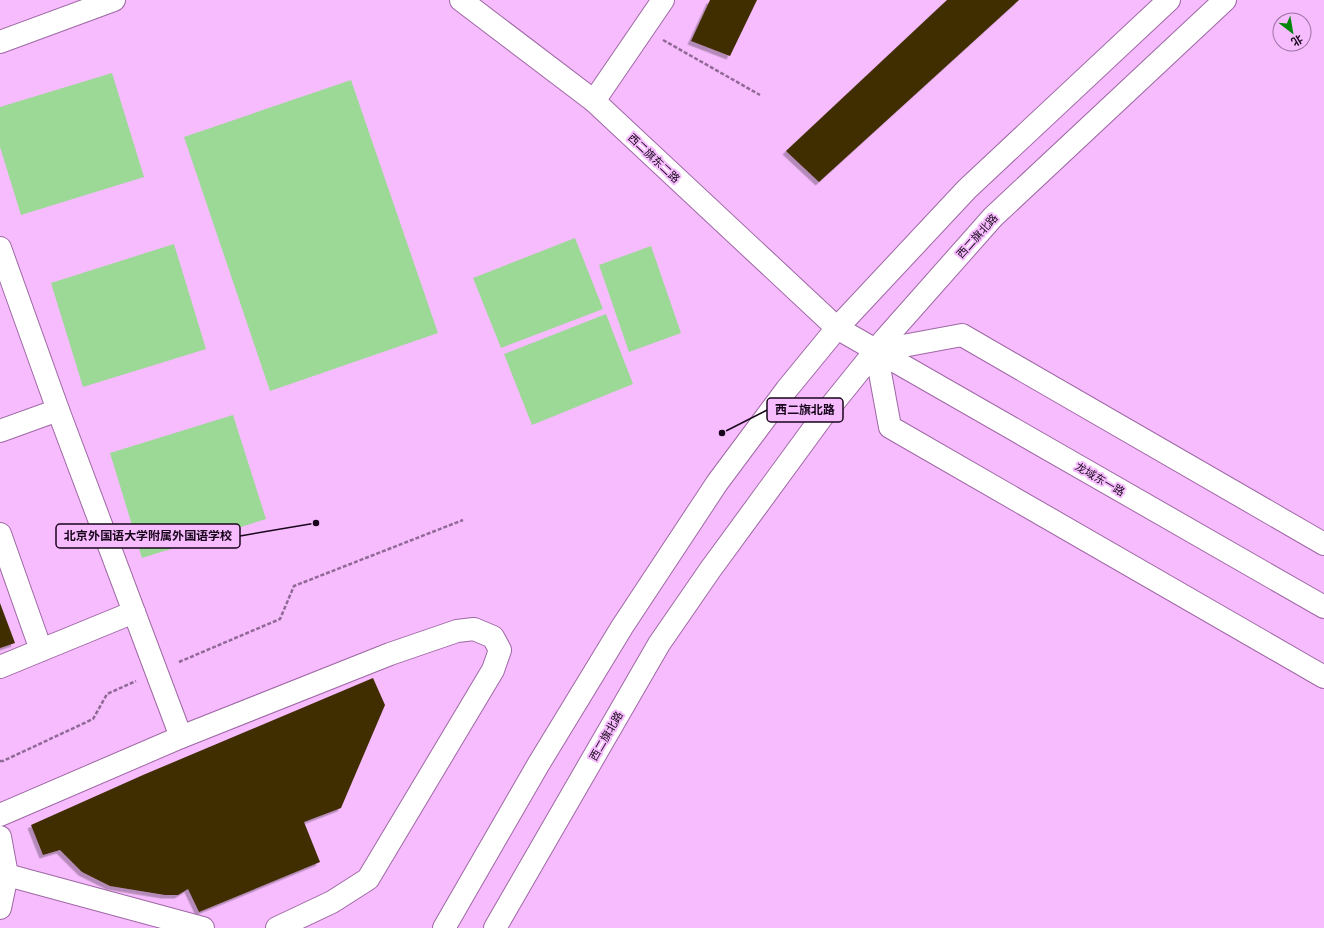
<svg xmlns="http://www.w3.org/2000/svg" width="1324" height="928" font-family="'Times New Roman','Noto Sans SC',serif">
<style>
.green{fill:#9cd997}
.building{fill:#402d00;filter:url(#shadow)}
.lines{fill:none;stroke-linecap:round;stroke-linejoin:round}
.minor-casing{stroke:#9e68a4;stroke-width:24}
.major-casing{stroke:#9e68a4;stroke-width:24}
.path{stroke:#916996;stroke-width:2.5;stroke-dasharray:4 2;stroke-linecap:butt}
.minor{stroke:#fff;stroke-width:22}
.major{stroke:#fff;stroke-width:22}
.labels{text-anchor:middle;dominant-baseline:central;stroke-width:4;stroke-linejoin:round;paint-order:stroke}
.street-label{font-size:11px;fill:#18051b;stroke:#f6bcfd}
.leader{fill:none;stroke:#18051b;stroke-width:1.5}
.callout-dot{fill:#18051b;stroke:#f6bcfd;stroke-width:1.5}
.callout{fill:#f6bcfd;stroke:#18051b;stroke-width:1.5}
.callout-label{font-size:12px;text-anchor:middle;font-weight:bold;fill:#18051b}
</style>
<defs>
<filter id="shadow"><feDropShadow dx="-3.5" dy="3.5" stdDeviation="0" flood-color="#0004"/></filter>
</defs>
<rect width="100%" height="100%" fill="#f6bcfd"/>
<g class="green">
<polygon points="112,73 144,177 21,215 0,147 0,107"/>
<polygon points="351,80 438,333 270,391 184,137"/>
<polygon points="575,238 603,309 501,348 473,278"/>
<polygon points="174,244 206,349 83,387 51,283"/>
<polygon points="651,246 681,333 629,352 599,265"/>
<polygon points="606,314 633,384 532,425 504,354"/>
<polygon points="233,415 266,519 142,558 110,453"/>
</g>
<g class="building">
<polygon points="710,0 757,0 730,56 691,41"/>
<polygon points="947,0 1019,0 819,182 786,151"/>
<polygon points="0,603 15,643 0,648"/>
<polygon points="373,678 385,705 341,808 304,822 320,862 199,912 188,889 178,895 165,895 110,886 82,872 60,850 43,855 31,825 143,775"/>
</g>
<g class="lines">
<defs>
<g id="minor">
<polyline points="461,0 594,101 837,328"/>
<polyline points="0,42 114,0"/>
<polyline points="594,101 663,0"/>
<polyline points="0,248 58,410 181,737"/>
<polyline points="0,431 58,410"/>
<polyline points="0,534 41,650"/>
<polyline points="1324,544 962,335 876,351 890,427 1324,677"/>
<polyline points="0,667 134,612"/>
<polyline points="0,815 181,737 390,654 457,631 474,629 493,637 500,650 493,670 368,879 332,902 277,928"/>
<polyline points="0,837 7,875 0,908"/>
<polyline points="7,875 203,928"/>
</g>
<g id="major">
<polyline points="837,328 1324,607"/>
<polyline points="444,928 538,765 622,627 717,483 787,389 837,328 967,189 1169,0"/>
<polyline points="495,928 659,644 710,570 822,417 885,339 993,217 1225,0"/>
</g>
</defs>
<use href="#minor" class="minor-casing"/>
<use href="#major" class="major-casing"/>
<g class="path">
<polyline points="663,40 760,95"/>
<polyline points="179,662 280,619 294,586 463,520"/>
<polyline points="0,761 3,761 93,719 107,694 136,681"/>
</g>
<use href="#minor" class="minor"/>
<use href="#major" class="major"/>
</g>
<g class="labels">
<g class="street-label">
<text transform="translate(654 158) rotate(43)">西二旗东二路</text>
<text transform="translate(977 236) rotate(-48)">西二旗北路</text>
<text transform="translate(1100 479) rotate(30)">龙域东一路</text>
<text transform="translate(606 736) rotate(-60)">西二旗北路</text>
</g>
</g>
<path class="leader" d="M722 433L767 410M316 523L240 536"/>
<g class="callout-dot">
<circle cx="722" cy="433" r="4"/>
<circle cx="316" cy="523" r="4"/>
</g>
<g class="callout">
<rect x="767" y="398" width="76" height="24" rx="4"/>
<rect x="56" y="524" width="184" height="24" rx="4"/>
</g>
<g class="callout-label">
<text x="805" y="414">西二旗北路</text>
<text x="148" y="540">北京外国语大学附属外国语学校</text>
</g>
<g transform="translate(1292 32) rotate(149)"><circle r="19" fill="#f6bcfd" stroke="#9d73a3"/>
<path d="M0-3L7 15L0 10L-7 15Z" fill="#028609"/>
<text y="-6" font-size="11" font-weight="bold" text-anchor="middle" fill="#18051b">北</text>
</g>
</svg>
